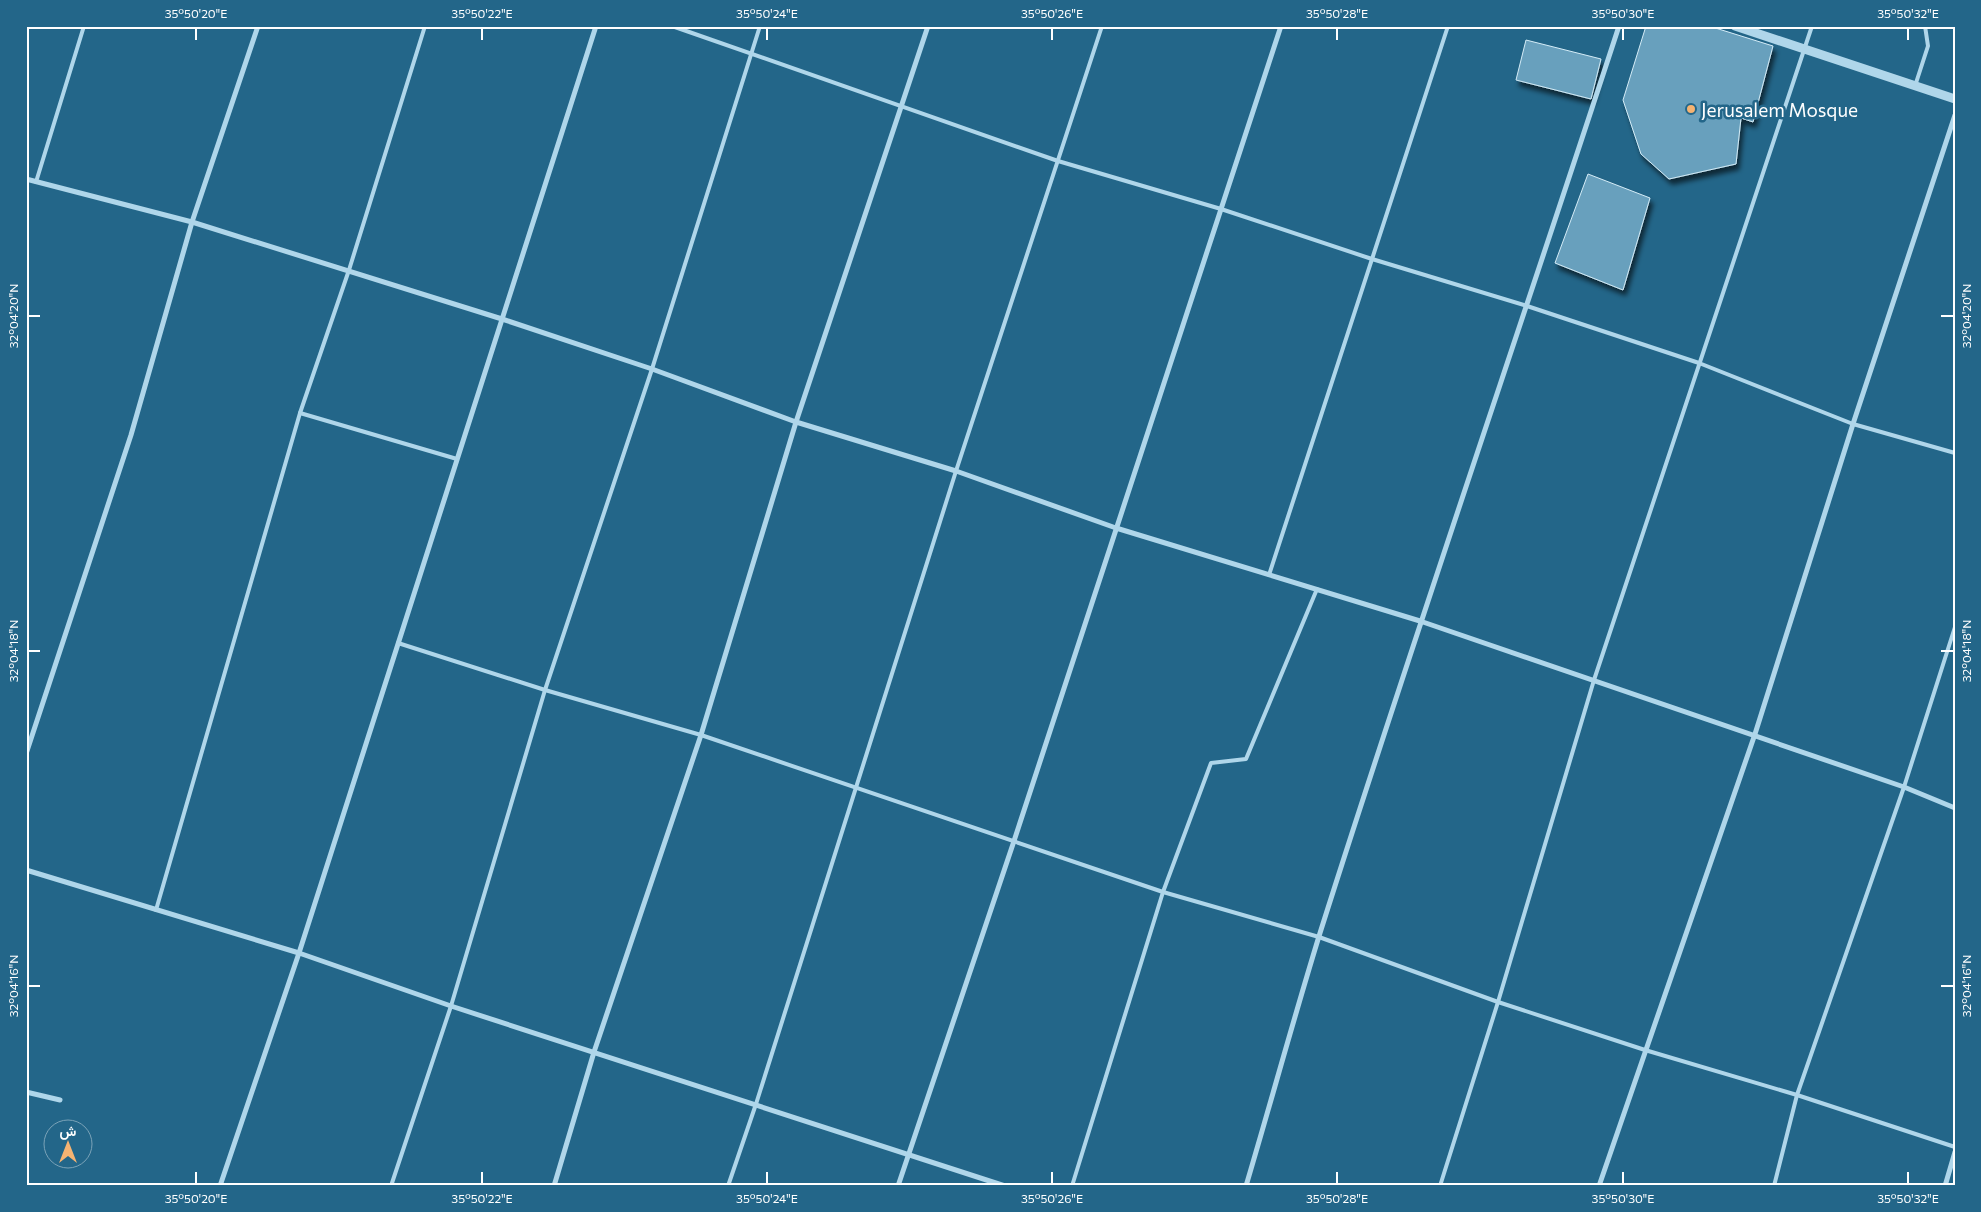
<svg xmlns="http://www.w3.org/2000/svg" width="1981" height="1212" font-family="Commissioner,Vazirmatn,sans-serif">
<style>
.building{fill:#68a0bd;stroke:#d4ecf7;filter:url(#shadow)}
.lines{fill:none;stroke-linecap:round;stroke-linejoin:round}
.service{stroke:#afd6ea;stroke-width:4}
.minor{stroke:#afd6ea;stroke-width:5}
.tertiary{stroke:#afd6ea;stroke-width:9}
.ticks{fill:none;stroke:#fff;stroke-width:2}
.poi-dot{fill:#f5b372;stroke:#236689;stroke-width:2}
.labels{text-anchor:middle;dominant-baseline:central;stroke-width:5;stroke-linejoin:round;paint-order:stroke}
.poi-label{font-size:19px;fill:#fff;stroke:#236689;text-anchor:start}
.neatline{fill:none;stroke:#fff;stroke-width:2}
.ticks-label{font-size:12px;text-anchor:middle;fill:#fff}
</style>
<defs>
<filter id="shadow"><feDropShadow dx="3" dy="5.5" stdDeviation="2.5" flood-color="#0009"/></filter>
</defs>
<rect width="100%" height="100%" fill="#236689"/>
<g class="building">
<polygon points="1646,26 1709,26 1773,46 1753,122 1741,118 1736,164 1669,179 1641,154 1623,100"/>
<polygon points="1526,40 1601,59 1591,99 1516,80"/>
<polygon points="1588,174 1650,198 1623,290 1555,263"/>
</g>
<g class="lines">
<g class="service">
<polyline points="672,26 1058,161 1221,209 1372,259 1527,306 1699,363 1853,424 1955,453"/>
<polyline points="1915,86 1928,46 1925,26"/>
<polyline points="36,182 84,26"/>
<polyline points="300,413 457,459"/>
<polyline points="1269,575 1448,26"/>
<polyline points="398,643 545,690 701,735 1163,892 1319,937 1498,1002 1645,1050 1797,1095 1955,1147"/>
<polyline points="156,910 300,413 349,270 425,26"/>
<polyline points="391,1186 451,1006 545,690 652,369 760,26"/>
<polyline points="728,1186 756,1104 956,471 1102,26"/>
<polyline points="1072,1186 1163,892 1211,763 1246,759 1317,589"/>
<polyline points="1440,1186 1498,1002 1594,680 1812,26"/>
<polyline points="1774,1186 1797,1095 1904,787 1955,627"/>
</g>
<g class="minor">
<polyline points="26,179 192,222 502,319 652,369 796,422 956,471 1116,528 1420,621 1904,787 1955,808"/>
<polyline points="26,754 131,435 192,222 258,26"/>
<polyline points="26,870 299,953 451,1006 1005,1186"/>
<polyline points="26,1092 60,1100"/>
<polyline points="220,1186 299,953 596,26"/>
<polyline points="554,1186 594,1052 701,735 796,422 928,26"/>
<polyline points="898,1186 1014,841 1281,26"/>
<path d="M1246 1186C1271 1102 1294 1017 1320 933 1416 630 1520 329 1619 26"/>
<polyline points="1599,1186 1755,734 1853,424 1955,115"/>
<polyline points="1945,1186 1955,1152"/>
</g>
<polyline class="tertiary" points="1735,26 1955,99"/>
</g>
<path class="ticks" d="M196 28V40M482 28V40M767 28V40M1052 28V40M1337 28V40M1623 28V40M1908 28V40M28 316H40M1941 316H1954M28 651H40M1941 651H1954M28 986H40M1941 986H1954M196 1172V1184M482 1172V1184M767 1172V1184M1052 1172V1184M1337 1172V1184M1623 1172V1184M1908 1172V1184"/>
<circle class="poi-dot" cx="1691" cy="109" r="5"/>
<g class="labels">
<g class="poi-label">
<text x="1701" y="109">Jerusalem Mosque</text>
</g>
</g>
<rect width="1981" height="1212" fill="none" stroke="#236689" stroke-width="55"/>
<g transform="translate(68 1144)"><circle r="24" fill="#236689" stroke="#7ba3b8"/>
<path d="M0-4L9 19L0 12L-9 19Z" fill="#f5b372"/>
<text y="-8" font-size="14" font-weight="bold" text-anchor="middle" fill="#ffffff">ش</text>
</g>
<rect x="28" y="28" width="1926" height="1156" class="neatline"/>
<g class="ticks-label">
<text x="196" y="18">35°50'20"E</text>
<text x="482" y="18">35°50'22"E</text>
<text x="767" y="18">35°50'24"E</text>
<text x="1052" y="18">35°50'26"E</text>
<text x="1337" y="18">35°50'28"E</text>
<text x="1623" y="18">35°50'30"E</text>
<text x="1908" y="18">35°50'32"E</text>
<text transform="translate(14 316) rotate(-90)" y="4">32°04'20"N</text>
<text transform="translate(1967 316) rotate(-90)" y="4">32°04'20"N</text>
<text transform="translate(14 651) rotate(-90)" y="4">32°04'18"N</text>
<text transform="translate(1967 651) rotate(-90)" y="4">32°04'18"N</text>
<text transform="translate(14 986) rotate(-90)" y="4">32°04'16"N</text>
<text transform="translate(1967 986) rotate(-90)" y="4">32°04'16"N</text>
<text x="196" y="1203">35°50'20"E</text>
<text x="482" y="1203">35°50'22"E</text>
<text x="767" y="1203">35°50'24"E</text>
<text x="1052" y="1203">35°50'26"E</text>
<text x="1337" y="1203">35°50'28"E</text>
<text x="1623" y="1203">35°50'30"E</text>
<text x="1908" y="1203">35°50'32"E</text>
</g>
</svg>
